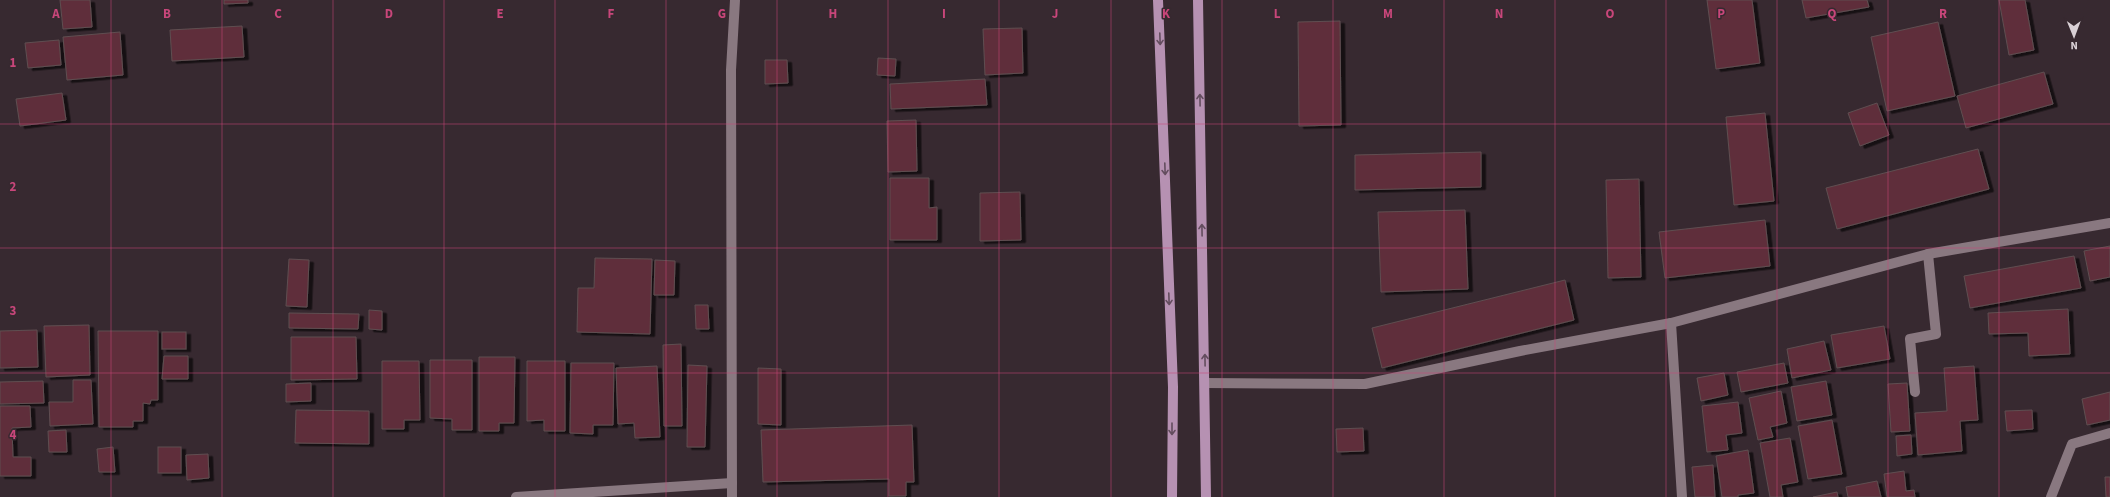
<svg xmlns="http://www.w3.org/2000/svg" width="2110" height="497" font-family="'Source Sans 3',sans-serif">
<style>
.building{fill:#5e2f3a;stroke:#5f4e51;filter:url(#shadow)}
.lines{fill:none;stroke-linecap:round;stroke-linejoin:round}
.minor{stroke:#897880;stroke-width:10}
.primary{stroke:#b691b2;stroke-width:10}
.oneway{stroke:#634d5e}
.grid{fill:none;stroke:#c8467a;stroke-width:1;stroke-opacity:0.55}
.grid-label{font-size:13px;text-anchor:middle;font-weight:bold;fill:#c8467a;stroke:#372930;stroke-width:3;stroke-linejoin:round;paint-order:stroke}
</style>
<defs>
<filter id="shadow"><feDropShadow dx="4.5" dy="2.5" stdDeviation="0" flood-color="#0009"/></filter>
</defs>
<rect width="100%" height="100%" fill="#372930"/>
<g class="building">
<polygon points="60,0 90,0 92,27 63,29"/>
<polygon points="224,0 248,0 248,3 224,4"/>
<polygon points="1707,0 1752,0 1760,63 1716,69"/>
<polygon points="1802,0 1867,0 1869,7 1806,18"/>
<polygon points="1999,0 2025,0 2034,50 2009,55"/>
<polygon points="1340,21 1341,125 1299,126 1298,22"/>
<polygon points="1938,22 1955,96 1887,111 1871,37"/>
<polygon points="242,26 244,57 172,61 170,30"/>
<polygon points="1022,28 1023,73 985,75 983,29"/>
<polygon points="120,32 123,75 67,80 63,37"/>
<polygon points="59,40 61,65 28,68 25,43"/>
<polygon points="878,58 896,59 895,76 877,75"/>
<polygon points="765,60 787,60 788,83 765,84"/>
<polygon points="2044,72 2053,104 1966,128 1957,96"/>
<polygon points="985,79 987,105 891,109 890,84"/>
<polygon points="62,93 66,120 20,126 16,99"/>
<polygon points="1877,103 1889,135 1860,146 1848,113"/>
<polygon points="1765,113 1774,201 1734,205 1726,117"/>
<polygon points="916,120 917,171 888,172 887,121"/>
<polygon points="1978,149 1989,189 1837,229 1826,188"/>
<polygon points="1481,152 1481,187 1355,190 1355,155"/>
<polygon points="890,178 929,178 929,208 937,207 937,240 890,240"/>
<polygon points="1639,179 1641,277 1608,278 1606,180"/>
<polygon points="1020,192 1021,240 980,241 980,193"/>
<polygon points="1465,210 1468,289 1381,292 1378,212"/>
<polygon points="1765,220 1770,266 1665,278 1659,232"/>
<polygon points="2110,246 2110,277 2090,281 2084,251"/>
<polygon points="2074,256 2081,288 1970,308 1964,276"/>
<polygon points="595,258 652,259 650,334 577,332 578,288 594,288"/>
<polygon points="289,259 309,260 307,307 286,306"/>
<polygon points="655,260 675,261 674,295 654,295"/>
<polygon points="1565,280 1574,320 1382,368 1372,328"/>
<polygon points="695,305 708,305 709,329 696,329"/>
<polygon points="2068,309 2070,354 2029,356 2028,333 1989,334 1988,313"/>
<polygon points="369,310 382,311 382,330 369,329"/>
<polygon points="289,313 359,314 358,329 289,328"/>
<polygon points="89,325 90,375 46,377 44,326"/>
<polygon points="1884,326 1890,359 1837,368 1831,335"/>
<polygon points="37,330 38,367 0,368 0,331"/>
<polygon points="98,331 158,331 158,400 151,400 150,404 143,403 143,421 133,421 133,427 99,427"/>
<rect x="162" y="332" width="24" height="17"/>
<polygon points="291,337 356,337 357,379 291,380"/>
<polygon points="1824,341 1831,370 1792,378 1787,349"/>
<polygon points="681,344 682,426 664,426 663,345"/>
<polygon points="164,356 188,356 188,379 162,379"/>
<polygon points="479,357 515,357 514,423 499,423 499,431 479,431"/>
<polygon points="430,360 472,360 472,430 452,430 452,419 430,418"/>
<polygon points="382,361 419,361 420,420 404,420 404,429 382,429"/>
<polygon points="527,361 565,361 565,431 544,431 544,420 527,421"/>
<polygon points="571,363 614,363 613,425 593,425 593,434 570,433"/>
<polygon points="1784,363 1788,383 1741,392 1737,372"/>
<polygon points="688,365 707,366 705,447 687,447"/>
<polygon points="657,366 660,437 635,438 634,423 618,424 616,368"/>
<polygon points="1974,366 1978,420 1960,421 1962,451 1918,455 1915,413 1947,411 1944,368"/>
<polygon points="758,368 781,369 781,425 758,424"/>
<polygon points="1724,373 1728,395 1701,401 1697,378"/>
<polygon points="73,380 91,380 93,424 50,426 49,402 73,402"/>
<polygon points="43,381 44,403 0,404 0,382"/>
<polygon points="1826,381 1832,415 1797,421 1791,387"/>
<polygon points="311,383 311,401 286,402 286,384"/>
<polygon points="1907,383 1910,431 1891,432 1888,384"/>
<polygon points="1781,391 1787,423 1770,427 1773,437 1758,440 1749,398"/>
<polygon points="2110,392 2110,420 2087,425 2082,399"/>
<polygon points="1738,402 1742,433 1726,435 1728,450 1707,452 1702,406"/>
<polygon points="0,406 30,406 31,427 12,428 13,457 31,457 31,476 0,476"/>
<polygon points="296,410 369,411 369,444 295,443"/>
<polygon points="2032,410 2033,429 2007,431 2005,411"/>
<polygon points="1832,420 1842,474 1808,479 1798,426"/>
<polygon points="912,425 914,482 906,482 906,496 889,496 889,479 763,482 761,430"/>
<polygon points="1363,428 1364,451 1337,452 1336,429"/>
<polygon points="66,430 67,452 49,452 48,431"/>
<polygon points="1911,435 1912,454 1897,456 1896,436"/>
<polygon points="1790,438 1798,482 1781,485 1783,497 1770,497 1760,443"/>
<polygon points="113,447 115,472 99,472 97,449"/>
<rect x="158" y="447" width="23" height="26"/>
<polygon points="1748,450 1754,493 1738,495 1738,497 1722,497 1716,456"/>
<polygon points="208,454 209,478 187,480 186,455"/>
<polygon points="1713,465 1715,497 1695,497 1692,467"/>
<polygon points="1904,471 1906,491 1914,490 1915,497 1887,497 1884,474"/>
<polygon points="2105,477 2110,477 2110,497 2106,497"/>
<polygon points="1877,481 1881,497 1848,497 1846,487"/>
<polygon points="1837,492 1838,497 1813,497"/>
</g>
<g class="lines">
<g class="minor">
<polyline points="1671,323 1682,497"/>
<polyline points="1205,383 1365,384 1520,351 1671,323 1928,254 2110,223"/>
<polyline points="1915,392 1910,339 1936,334 1928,254"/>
<polyline points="516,497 732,483"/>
<polyline points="732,497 731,70 735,0"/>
<polyline points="2051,497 2072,444 2110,433"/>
</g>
<g class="primary">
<polyline points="1158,0 1173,387 1172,497"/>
<polyline points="1198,0 1206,497"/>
</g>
</g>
<defs><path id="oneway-shaft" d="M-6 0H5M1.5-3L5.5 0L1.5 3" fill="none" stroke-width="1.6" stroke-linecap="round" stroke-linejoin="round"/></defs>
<g class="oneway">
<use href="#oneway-shaft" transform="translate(1160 39) rotate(88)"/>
<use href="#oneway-shaft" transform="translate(1200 100) rotate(-91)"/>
<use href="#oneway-shaft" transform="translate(1165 169) rotate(88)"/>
<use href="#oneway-shaft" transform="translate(1202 230) rotate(-91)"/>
<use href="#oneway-shaft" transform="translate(1169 299) rotate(88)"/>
<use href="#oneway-shaft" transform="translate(1205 360) rotate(-91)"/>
<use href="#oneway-shaft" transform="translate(1172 429) rotate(90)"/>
</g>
<path class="grid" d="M111 0V497M222 0V497M333 0V497M444 0V497M555 0V497M666 0V497M777 0V497M888 0V497M999 0V497M1111 0V497M1222 0V497M1333 0V497M1444 0V497M1555 0V497M1666 0V497M1777 0V497M1888 0V497M1999 0V497M0 124H2110M0 248H2110M0 373H2110"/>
<g class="grid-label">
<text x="56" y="18">A</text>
<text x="167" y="18">B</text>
<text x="278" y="18">C</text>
<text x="389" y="18">D</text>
<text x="500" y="18">E</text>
<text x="611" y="18">F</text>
<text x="722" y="18">G</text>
<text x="833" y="18">H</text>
<text x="944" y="18">I</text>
<text x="1055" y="18">J</text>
<text x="1166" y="18">K</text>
<text x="1277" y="18">L</text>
<text x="1388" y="18">M</text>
<text x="1499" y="18">N</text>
<text x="1610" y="18">O</text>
<text x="1721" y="18">P</text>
<text x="1832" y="18">Q</text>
<text x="1943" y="18">R</text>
<text x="13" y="67">1</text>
<text x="13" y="191">2</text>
<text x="13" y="315">3</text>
<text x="13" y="439">4</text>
</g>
<g transform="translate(2074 36) rotate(179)" stroke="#372930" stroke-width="3" paint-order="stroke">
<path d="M0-3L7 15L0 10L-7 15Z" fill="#d9d0d5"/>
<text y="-6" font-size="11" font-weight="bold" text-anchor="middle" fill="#d9d0d5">N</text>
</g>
</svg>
